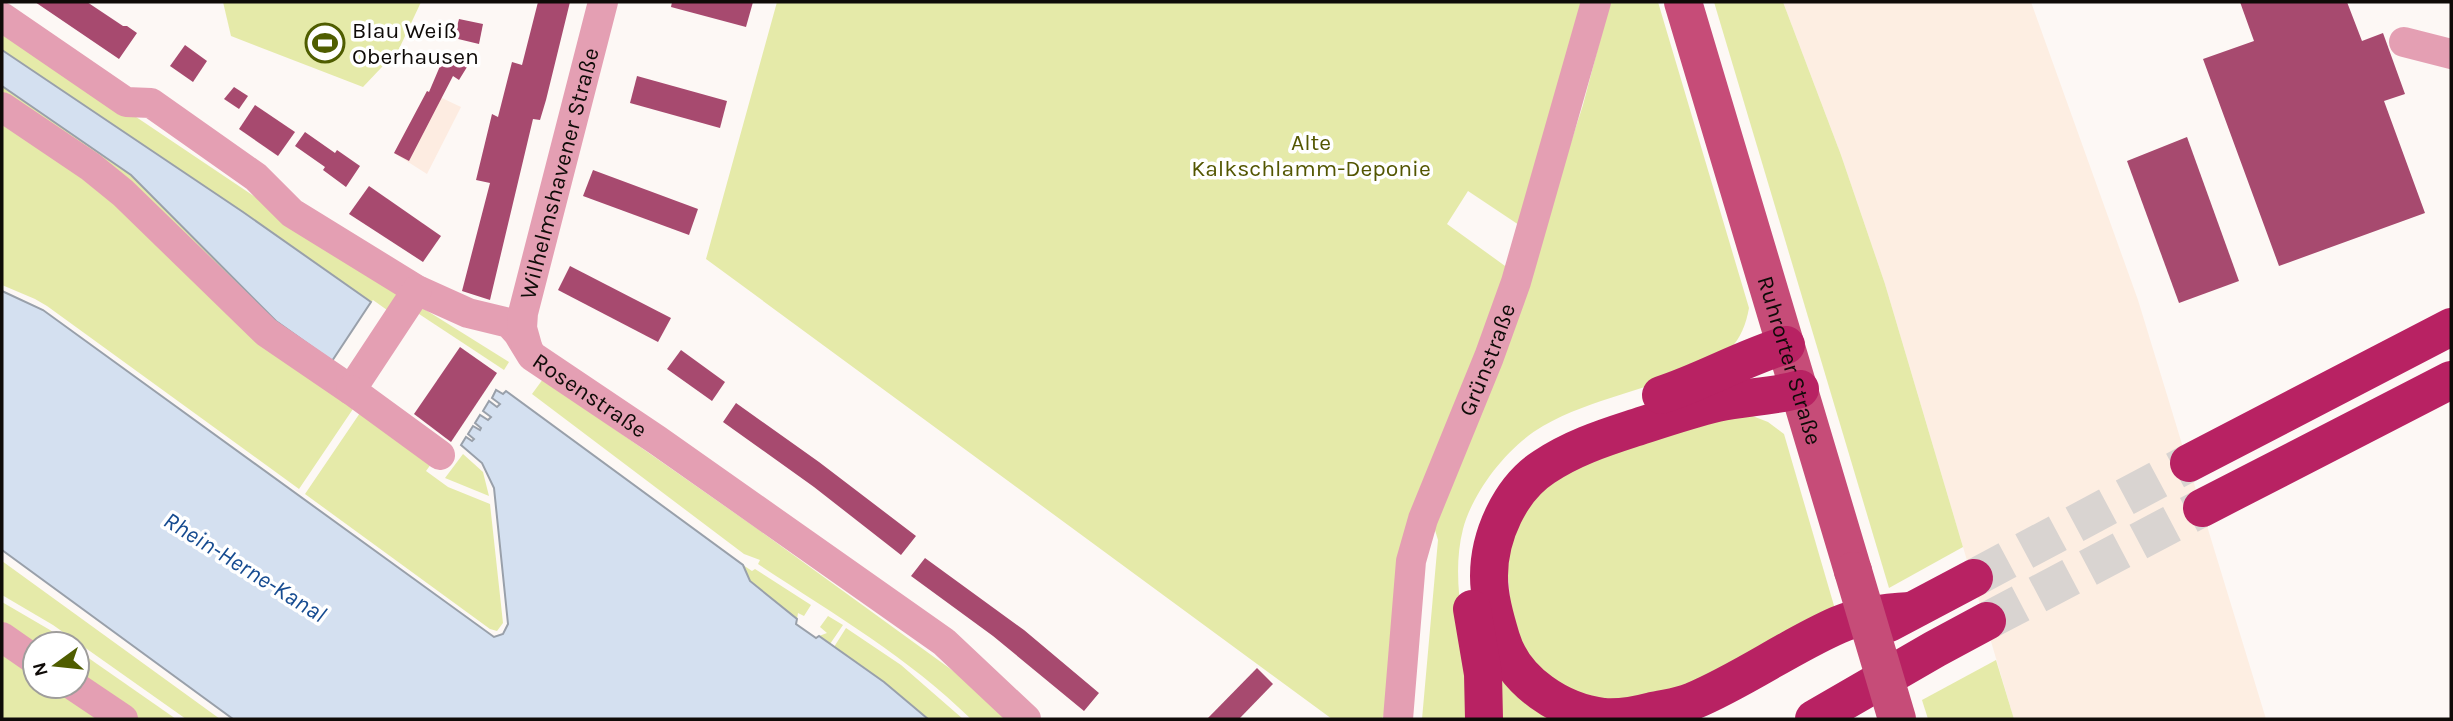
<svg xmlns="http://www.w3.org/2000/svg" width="2453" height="721" font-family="Karla,sans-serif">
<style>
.built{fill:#fdeee2}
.industrial{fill:#fdece1}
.green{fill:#e5eaa9}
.water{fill:#d4e0f0;stroke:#99a0aa;stroke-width:2}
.building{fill:#a74a6f}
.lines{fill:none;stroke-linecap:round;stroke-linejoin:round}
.highway-tunnel{stroke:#d9d4d1;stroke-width:38;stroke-dasharray:38 19;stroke-linecap:butt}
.minor{stroke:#e49fb3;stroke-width:30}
.major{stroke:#c64c78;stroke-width:38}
.highway{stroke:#b82263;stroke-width:38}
.major-bridge{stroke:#c64c78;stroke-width:38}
.labels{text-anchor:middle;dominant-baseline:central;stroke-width:7;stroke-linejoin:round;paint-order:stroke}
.poi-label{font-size:23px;fill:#0f0b08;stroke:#fff;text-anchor:start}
.park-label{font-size:23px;fill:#535602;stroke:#fff}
.street-label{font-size:23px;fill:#0f0b08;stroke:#fff}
.water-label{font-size:24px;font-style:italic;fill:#164b90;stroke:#fff}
</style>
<rect width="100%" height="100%" fill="#fdf8f5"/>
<polygon class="built" points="1783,2 2031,2 2138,300 2266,719 2014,719 1885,284 1841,155"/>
<polygon class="industrial" points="427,91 461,107 427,174 394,153"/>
<g class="green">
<polygon points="223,2 421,2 399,49 363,87 231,36"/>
<polygon points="777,2 1585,2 1525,229 1468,191 1447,224 1512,271 1445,440 1386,709 1382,719 1332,719 706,259"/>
<path d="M1610 2H1658L1749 308C1746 324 1741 338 1729 350 1722 357 1710 361 1701 365 1650 390 1592 398 1543 426 1508 446 1473 491 1463 529 1451 576 1464 624 1469 671 1470 687 1469 703 1470 719H1422L1438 540 1431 517 1527 278 1583 105Z"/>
<polygon points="1714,2 1783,2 1841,155 1885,284 1963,547 1889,588"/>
<polygon points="14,35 394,290 398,294 394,315 373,300 371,302 368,301 243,212 2,50 2,36"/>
<polygon points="2,86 131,175 276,321 343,375 2,102"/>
<polygon points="2,114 37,136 355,406 299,489 47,306 35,299 2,285"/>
<polygon points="421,307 509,362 504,370 416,312"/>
<path d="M543 379 759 530 974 686 1009 719H971C908 657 832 613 758 564L760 560 744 554 532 394Z"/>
<polygon points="362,410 434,460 426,471 448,487 490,504 503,623 497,631 490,629 305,494"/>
<polygon points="1750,415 1768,422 1784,434 1837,616 1692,690 1601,703 1566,694 1514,641 1505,544 1548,478 1676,425"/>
<polygon points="463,454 483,472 489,496 445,478"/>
<polygon points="2,561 220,719 186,719 53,625 2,595"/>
<polygon points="743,565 752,571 755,569 811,605 804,616 798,613 797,619 750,581"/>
<polygon points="2,602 50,630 68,644 35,644 2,630"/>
<polygon points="828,616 843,625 830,644 819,636 827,633 820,627"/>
<polygon points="846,628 901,665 963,719 928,719 884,682 834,647"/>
<polygon points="77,650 176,719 134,719 77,680"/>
<polygon points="2,651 35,665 35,686 66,686 115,719 2,719"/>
<polygon points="1996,660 2014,719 1928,719 1922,700"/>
<polygon points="1493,661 1554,719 1494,719"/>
</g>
<g class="water">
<polygon points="2,50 243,212 371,302 332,361 276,321 131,175 2,86"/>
<polygon points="2,291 43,310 494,637 503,634 508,624 494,488 482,463 461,445 466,437 472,441 474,439 468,434 473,426 480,430 481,428 475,423 480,415 488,420 491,417 483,411 489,401 497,407 500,404 492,398 496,390 503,394 506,391 743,565 750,581 797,619 796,624 816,638 819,636 884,682 928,719 233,719 2,550"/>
</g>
<g class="building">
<polygon points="35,2 87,2 123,26 127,26 137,33 119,59"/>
<polygon points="538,2 570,2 546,100 540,120 533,119 490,300 462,291 490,183 476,180 492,114 498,117 512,62 522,65"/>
<polygon points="672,2 753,2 746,27 671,7"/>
<polygon points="2240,2 2347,2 2362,41 2383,33 2405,94 2384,101 2425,213 2279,266 2203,59 2254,41"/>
<polygon points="459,19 483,24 479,44 454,38"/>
<polygon points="185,45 207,61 193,82 170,66"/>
<polygon points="446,52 467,67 459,80 453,76 409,161 394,153 427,91 429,92"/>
<polygon points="637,76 727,101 720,128 630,103"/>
<polygon points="234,87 248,96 239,109 224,99"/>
<polygon points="255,105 295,132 278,156 239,129"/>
<polygon points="305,132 335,153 337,150 360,166 346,187 323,170 325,167 295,146"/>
<polygon points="2187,137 2239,281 2179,303 2127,161"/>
<polygon points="593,170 698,209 689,235 583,196"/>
<polygon points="369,186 441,236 423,262 349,214"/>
<polygon points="570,266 671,318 658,342 558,290"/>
<polygon points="460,347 497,373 451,442 414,414"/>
<polygon points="681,350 725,382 712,401 667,369"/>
<polygon points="736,403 819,462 916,536 901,555 814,487 723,422"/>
<polygon points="925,558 1024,630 1099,693 1084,711 993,636 911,576"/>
<polygon points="1257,668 1273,684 1239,719 1207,719"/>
</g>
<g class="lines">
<g class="highway-tunnel">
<polyline points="1974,578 2189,463"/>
<polyline points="1987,621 2202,508"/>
</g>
<g class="minor">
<path id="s1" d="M2 17 126 102 151 103 256 177 292 213 417 290 468 313 509 323 518 333 532 356 657 440 944 642 1026 719"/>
<polyline points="2404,42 2451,54"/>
<polyline points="2,107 91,167 123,193 266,332 351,390 417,290"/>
<path id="s2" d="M527 346 522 328 523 313 603 2"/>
<polyline points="351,390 440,455"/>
<polyline points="2,637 35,660"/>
<polyline points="74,686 123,719"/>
<path id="s3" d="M1398 719 1411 561 1423 519 1489 357 1516 282 1596 2"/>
</g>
<path class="major" id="s4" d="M1683 2 1853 571"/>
<g class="highway">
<path d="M1800 389C1773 397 1744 397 1717 403 1688 410 1659 420 1631 429 1600 439 1571 449 1544 467 1510 489 1489 536 1489 576 1489 597 1495 618 1501 638 1514 682 1561 712 1604 717 1619 718 1637 715 1652 711 1665 708 1680 707 1693 701 1743 680 1788 647 1838 625 1859 616 1887 612 1910 611"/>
<path d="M1661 395C1704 381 1743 358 1786 345"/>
<polyline points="2189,463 2451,327"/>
<polyline points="2202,508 2451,380"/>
<polyline points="1472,609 1483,674 1484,719"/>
<polyline points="1889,623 1974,578"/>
<polyline points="1814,719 1935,649 1987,621"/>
</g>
<polyline class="major-bridge" points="1853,571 1897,719"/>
</g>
<defs>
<symbol id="stadium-ring" viewBox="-11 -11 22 22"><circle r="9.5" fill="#fff" stroke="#4f5d00" stroke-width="1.5"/><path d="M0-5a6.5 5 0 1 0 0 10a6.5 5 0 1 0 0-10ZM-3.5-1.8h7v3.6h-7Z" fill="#4f5d00"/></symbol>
</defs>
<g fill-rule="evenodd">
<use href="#stadium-ring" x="303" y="21" width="44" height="44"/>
</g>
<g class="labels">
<g class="poi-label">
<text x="352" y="30">Blau Weiß<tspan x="352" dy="26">Oberhausen</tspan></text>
</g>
<g class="park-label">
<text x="1311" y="142">Alte<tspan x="1311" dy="26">Kalkschlamm-Deponie</tspan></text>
</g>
<g class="street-label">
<text stroke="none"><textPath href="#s2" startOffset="178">Wilhelmshavener Straße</textPath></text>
<text stroke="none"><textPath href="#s3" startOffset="374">Grünstraße</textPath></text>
<text stroke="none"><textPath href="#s4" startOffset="374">Ruhrorter Straße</textPath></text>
<text stroke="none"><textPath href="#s1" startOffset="710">Rosenstraße</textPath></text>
</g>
<g class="water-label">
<text transform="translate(245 567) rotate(32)">Rhein-Herne-Kanal</text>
</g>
</g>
<rect width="2453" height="721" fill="none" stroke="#0f0b08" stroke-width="7"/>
<g transform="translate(56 665) rotate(255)"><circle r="33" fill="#ffffff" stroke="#9f9d9c" stroke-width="2"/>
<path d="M0-5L12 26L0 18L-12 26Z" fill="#4f5d00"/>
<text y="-10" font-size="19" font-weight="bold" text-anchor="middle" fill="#0f0b08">N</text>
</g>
</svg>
